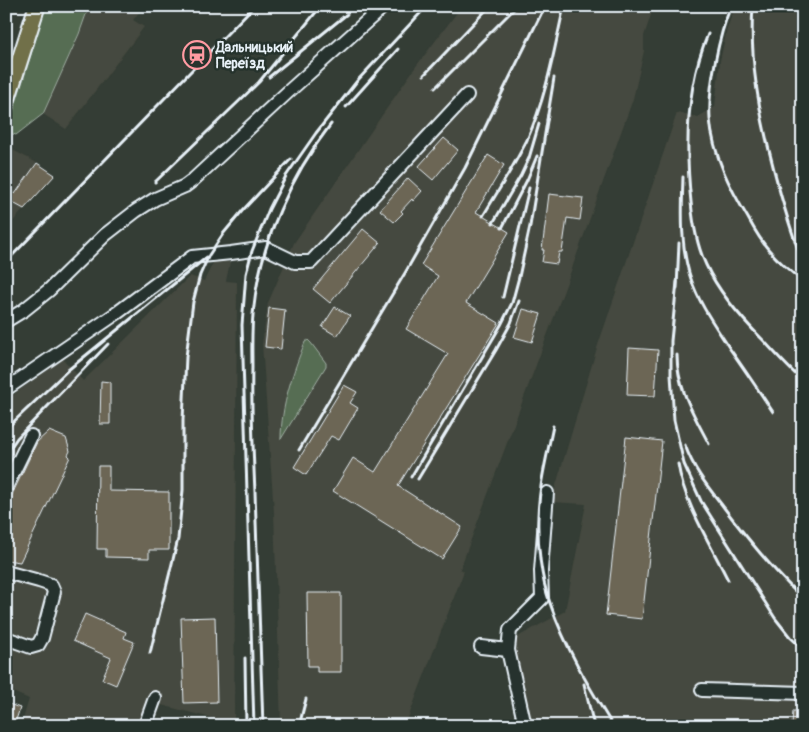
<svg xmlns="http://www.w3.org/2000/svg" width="809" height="732" font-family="Pangolin,sans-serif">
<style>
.built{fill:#45493f}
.green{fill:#576d52;stroke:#a0afa5}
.building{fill:#6c6655;stroke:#e8f1f8}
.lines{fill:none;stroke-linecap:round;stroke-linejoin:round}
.minor-casing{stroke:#e8f1f8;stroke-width:16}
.major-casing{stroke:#e8f1f8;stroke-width:19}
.minor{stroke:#26332d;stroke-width:12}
.major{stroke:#71704a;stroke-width:15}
.rail{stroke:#e8f1f8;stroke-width:3}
.labels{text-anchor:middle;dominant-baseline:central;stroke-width:5;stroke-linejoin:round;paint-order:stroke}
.poi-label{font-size:14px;font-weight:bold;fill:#e8f1f8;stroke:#26332d;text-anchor:start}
</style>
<rect width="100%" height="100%" fill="#343d35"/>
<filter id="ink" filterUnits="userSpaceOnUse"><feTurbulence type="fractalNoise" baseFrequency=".02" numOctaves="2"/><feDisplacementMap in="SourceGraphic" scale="10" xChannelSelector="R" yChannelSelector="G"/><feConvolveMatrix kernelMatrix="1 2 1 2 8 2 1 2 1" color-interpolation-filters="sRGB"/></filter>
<g filter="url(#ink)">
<g class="built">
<polygon points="89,6 144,6 133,20 144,27 66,129 43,114 79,34"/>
<polygon points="462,6 654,6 644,36 644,51 633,99 567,282 460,569 464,571 405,726 281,726 274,512 262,344 268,303 294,243 414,69"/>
<polygon points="735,6 803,6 803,726 528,726 512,640 565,611 586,504 551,502 596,351 677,113 698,117 715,107 720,61 727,29"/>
<polygon points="11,149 37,163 55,175 6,229 6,162"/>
<polygon points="214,261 230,262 226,281 237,282 234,724 150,702 140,726 21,726 29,699 6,689 6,400 63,359 83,381 190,276 204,281"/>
</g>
<g class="green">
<polygon points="46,6 89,6 79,34 43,114 16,135 7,132"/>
<path d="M308 340 311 343 326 363V366L281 439C281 406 293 372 305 342Z"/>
</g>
<g class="building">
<polygon points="444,138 458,150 433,180 418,167"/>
<polygon points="488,155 504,165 476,212 509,232 466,303 499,323 398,486 462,527 442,559 333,491 353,458 375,472 448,354 406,329 438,276 421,265"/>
<polygon points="37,163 55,175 24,209 6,199 6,188 15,194"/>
<polygon points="408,178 422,191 413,201 412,199 401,211 403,213 394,222 380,210"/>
<polygon points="549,194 583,198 580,220 567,218 562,252 559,252 557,264 542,262 544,250 542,250"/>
<polygon points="363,229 380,243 330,303 313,289"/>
<polygon points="335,307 350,316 337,336 322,327"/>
<polygon points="269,308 285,310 281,349 265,347"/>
<polygon points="523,309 541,314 532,342 514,337"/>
<polygon points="629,348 658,350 655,396 627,395"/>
<polygon points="101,381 110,382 110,424 100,424"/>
<polygon points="344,385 357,392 350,403 358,408 339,440 331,436 306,475 294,467"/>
<polygon points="49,431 66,438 70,451 68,455 70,457 20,562 6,560 6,507 37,442"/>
<polygon points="626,437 662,441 642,619 606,615"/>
<polygon points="98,466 109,466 109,491 169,492 169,550 149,550 149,558 106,557 106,549 97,549"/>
<polygon points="307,593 341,593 341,672 317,672 317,666 308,666"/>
<polygon points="85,614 126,632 124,638 134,642 116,685 102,679 111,658 73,641"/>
<polygon points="215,617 217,702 184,703 181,618"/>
<polygon points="6,703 20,708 14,726 6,726"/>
<polygon points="793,711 803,711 803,726 792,726"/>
</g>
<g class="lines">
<defs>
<g id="minor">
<polyline points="6,321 24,310 49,290 105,235 136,211 155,199 185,186 193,180 289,91 384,6"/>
<polyline points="6,389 117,313 192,257 231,253 266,248 295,262 311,262 467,95"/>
<polyline points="6,487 31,436"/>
<polyline points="6,572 39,581 51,585 54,592 42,638 38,645 31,647 6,638"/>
<polyline points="481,647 508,650"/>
<polyline points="702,690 803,693"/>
<polyline points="145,726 155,698"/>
<polyline points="525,726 508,650 510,630 542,598 541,571 547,493"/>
</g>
<polyline id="major" points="6,103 37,6"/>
</defs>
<use href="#minor" class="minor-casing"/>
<use href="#major" class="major-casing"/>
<use href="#minor" class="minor"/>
<use href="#major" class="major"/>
<g class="rail">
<path d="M731 6C719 35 708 87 710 119 713 155 730 188 748 218 754 229 761 241 769 250 779 262 791 272 803 281"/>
<path d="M753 6C749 61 760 117 774 170 782 201 791 232 803 262"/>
<path d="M708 34C686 86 685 147 691 202 693 223 697 246 706 265 719 293 741 318 763 340 776 354 788 368 803 381"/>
<polyline points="424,75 490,6"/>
<polyline points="269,77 347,14"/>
<polyline points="435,88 517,6"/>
<polyline points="346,107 398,49"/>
<polyline points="547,120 554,78"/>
<path d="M683 177C682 210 680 247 691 279 699 304 716 327 730 349 745 370 759 391 773 412"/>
<polyline points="155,182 259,82 321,6"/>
<path d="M483 216C498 191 514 166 527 140 546 98 554 51 564 6"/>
<polyline points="493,223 521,175 529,158 539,124"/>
<polyline points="502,228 527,180 537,156"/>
<polyline points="6,262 254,6"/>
<polyline points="677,282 671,341 671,375 674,420 684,464 701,501 775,618 790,637 803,649"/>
<polyline points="677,288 679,243"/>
<polyline points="503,297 529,188"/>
<path d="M677 355C677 388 694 415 709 444"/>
<path d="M553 426C547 456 539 486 538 516 537 544 541 578 550 603 565 647 589 687 613 726"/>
<polyline points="6,429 68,370 207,257"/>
<path d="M685 445C694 471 709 488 725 509 749 541 774 571 803 599"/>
<polyline points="299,450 405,273 465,168 545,6"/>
<polyline points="6,454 17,438 108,344"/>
<path d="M678 464C684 503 711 545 728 580"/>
<polyline points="411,477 501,325 512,303 519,277 530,226 548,115"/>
<polyline points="418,479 496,350 511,323 519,301"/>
<polyline points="150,653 178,539 183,490 183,420 186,357 193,302 200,275 209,255 223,234 243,210 291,159"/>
<polyline points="245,658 246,726"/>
<polyline points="584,684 594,726"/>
<polyline points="254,726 242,325 246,274 252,251 269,209 286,176 316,133 357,81 427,6"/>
<path d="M263 726C261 648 258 570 255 492 253 450 251 408 252 367 252 347 251 326 254 306 261 241 291 176 331 124"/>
<polyline points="299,726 306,699"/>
</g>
</g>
</g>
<defs>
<symbol id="station-ring" viewBox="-11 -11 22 22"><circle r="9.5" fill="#26332d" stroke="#ff9aa2" stroke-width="1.5"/><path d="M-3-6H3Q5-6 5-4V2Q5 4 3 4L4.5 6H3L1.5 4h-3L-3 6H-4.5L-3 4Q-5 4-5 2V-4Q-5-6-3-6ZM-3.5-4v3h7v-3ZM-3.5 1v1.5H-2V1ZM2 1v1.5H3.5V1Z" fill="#ff9aa2"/></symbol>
</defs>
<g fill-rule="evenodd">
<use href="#station-ring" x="181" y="39" width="32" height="32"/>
</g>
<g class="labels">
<g class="poi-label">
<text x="216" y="47">Дальницький<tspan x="216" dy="16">Переїзд</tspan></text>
</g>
</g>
<rect width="809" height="732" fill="none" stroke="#26332d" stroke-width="25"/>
<rect x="12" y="12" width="784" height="707" fill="none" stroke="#e8f1f8" stroke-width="2" filter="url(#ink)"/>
</svg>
